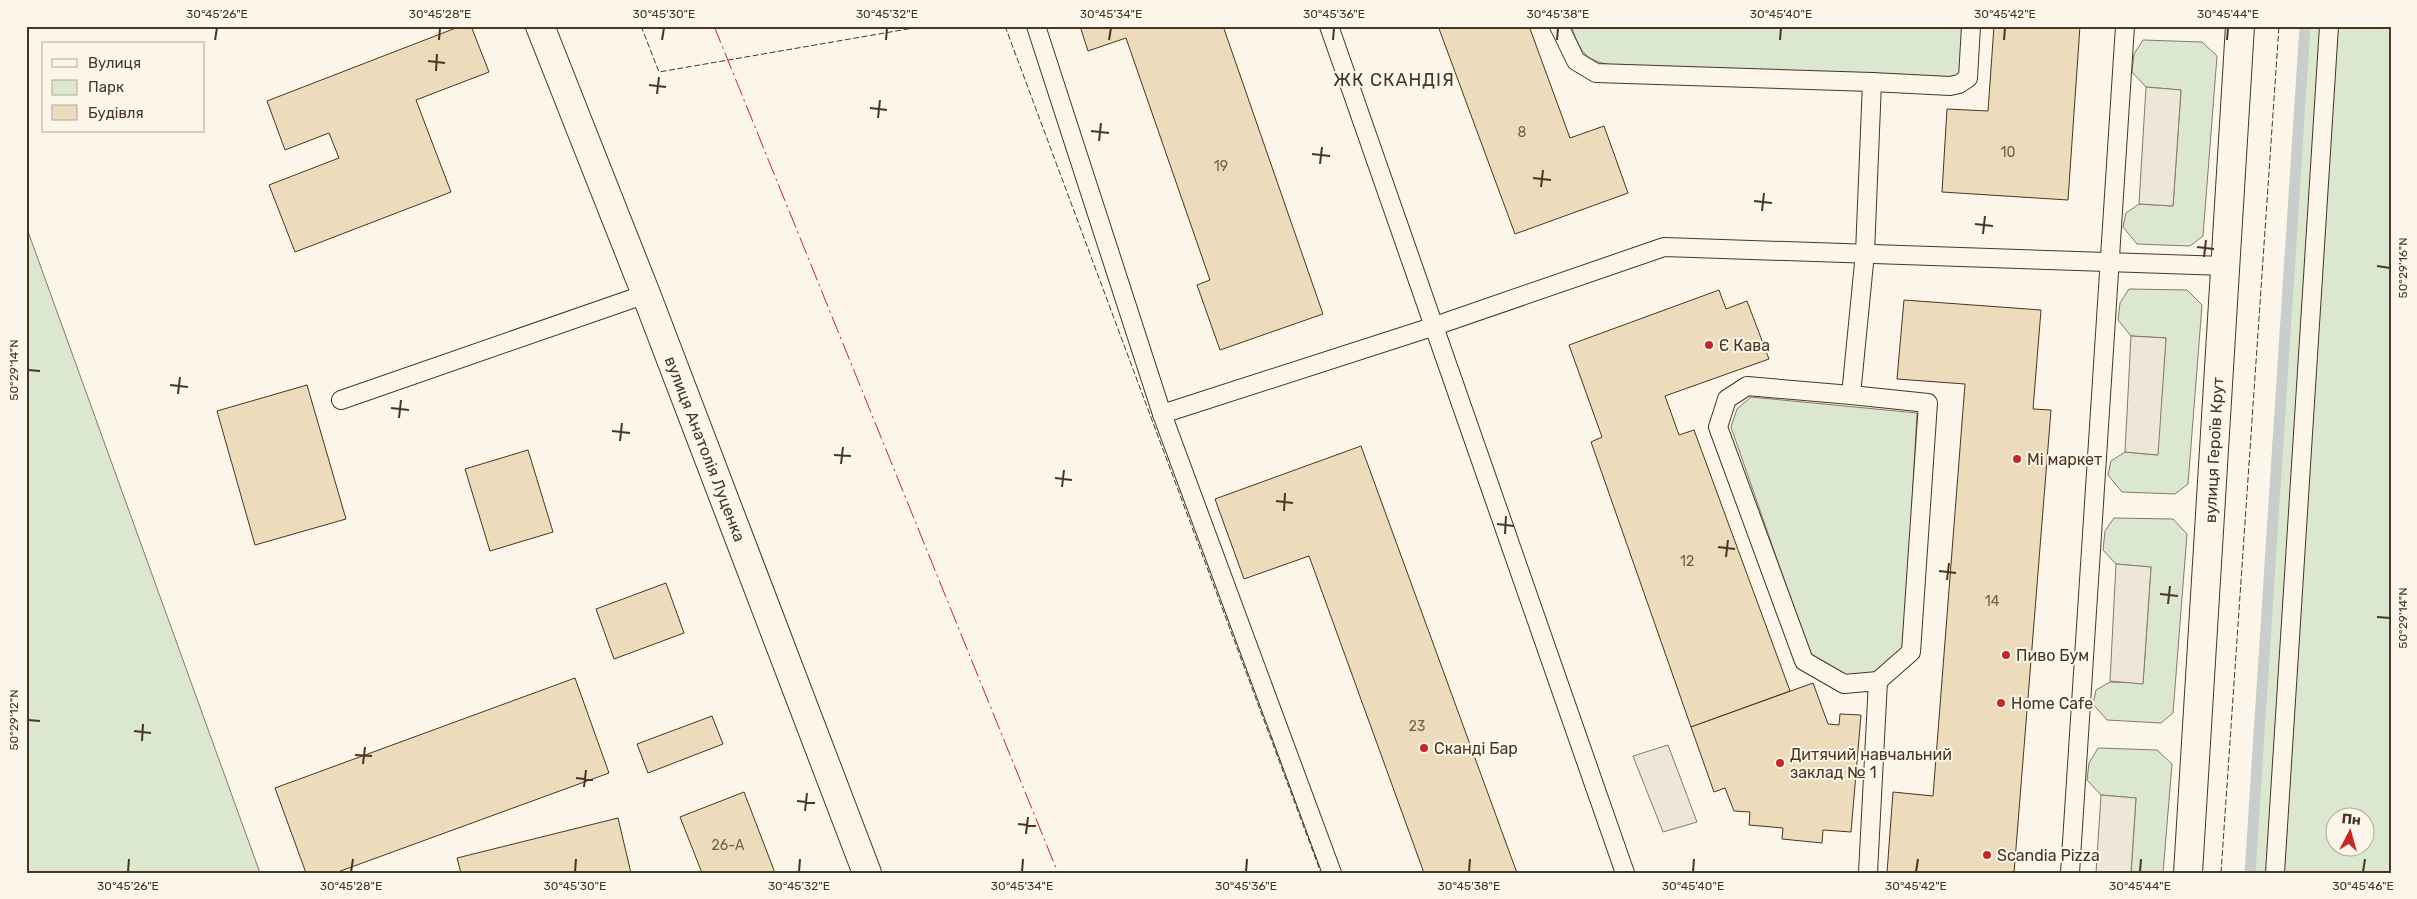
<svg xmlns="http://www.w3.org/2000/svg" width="2417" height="899" font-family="Rubik,sans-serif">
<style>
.green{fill:#dce7d0;stroke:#887966;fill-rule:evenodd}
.parking{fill:#ede7d9;stroke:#887966}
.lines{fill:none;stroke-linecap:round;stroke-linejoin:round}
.stream{stroke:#c9cecd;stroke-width:11}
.building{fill:#ecdcbc;stroke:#4a3520}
.service-casing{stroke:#4a3520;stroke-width:20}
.minor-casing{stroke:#4a3520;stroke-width:30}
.service{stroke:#fbf6e9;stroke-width:18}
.minor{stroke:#fbf6e9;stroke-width:28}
.fence{stroke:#4a3520;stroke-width:1;stroke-dasharray:6 2.5;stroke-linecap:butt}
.power{stroke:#c62828;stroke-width:1;stroke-dasharray:18 4 2.5 4;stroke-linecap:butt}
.ticks{fill:none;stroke:#4a3520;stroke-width:2}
.poi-dot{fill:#c62828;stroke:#fbf6e9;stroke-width:2}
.labels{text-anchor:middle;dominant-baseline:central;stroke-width:4;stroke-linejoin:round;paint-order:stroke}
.number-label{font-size:14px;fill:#725f47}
.poi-label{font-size:16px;fill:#4a3520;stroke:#fbf6e9;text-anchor:start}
.street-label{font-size:16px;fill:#4a3520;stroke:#fbf6e9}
.neighbourhood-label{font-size:18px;letter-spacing:1px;fill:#4a3520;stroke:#fbf6e9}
.neatline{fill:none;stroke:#4a3520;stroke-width:2}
.ticks-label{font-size:12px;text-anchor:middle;fill:#4a3520}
</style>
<rect width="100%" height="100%" fill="#fbf6e9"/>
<g class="green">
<path d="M1571 26H1966L1963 75 1957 80 1617 66C1585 61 1582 55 1571 26Z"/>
<path d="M2305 26H2391V873H2250ZM2334 816H2364V846H2334Z"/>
<polygon points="2143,40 2202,42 2217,56 2203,236 2190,246 2137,244 2123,227 2126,213 2139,204 2173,206 2181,90 2146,87 2132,72 2134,54"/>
<polygon points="26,226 260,873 26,873"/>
<polygon points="2129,289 2187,290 2202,305 2188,484 2175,494 2122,492 2108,475 2111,461 2125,452 2157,455 2166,338 2131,336 2118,320 2120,303"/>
<polygon points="1751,397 1917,413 1904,649 1874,674 1844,678 1812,660 1731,427 1737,409"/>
<polygon points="2114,518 2173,519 2187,534 2173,713 2161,723 2107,720 2093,704 2096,690 2110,682 2143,683 2151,567 2116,564 2103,550 2105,531"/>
<polygon points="2098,748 2157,750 2172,764 2163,873 2131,873 2136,798 2101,795 2087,780 2089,763"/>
</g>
<g class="parking">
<polygon points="2146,87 2181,90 2173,206 2139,204"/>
<polygon points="2131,336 2166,338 2158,455 2125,452"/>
<polygon points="2116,564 2151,567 2143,684 2110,681"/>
<polygon points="1668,745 1697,822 1663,832 1633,756"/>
<polygon points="2101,795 2136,798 2131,873 2096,873"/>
</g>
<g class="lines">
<polyline class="stream" points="2250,873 2305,26"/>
</g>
<g class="building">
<polygon points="461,26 471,26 489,72 416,100 451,192 295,252 269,185 339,158 329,133 285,150 267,101"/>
<polygon points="1080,26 1223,26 1323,314 1220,350 1197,285 1210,280 1126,38 1088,51"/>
<polygon points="1438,26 1529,26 1570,138 1604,126 1628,193 1515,234"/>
<polygon points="1994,26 2080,26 2068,200 1942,192 1947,109 1988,111"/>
<polygon points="1719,290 1726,309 1747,301 1769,359 1665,396 1679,435 1694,430 1790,691 1691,727 1591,442 1602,437 1569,345"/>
<polygon points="1904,300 2041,310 2033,409 2051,410 2014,873 1887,873 1893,792 1933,796 1965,384 1897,379"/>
<polygon points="307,385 346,519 255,545 217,411"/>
<polygon points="1361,446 1517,873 1424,873 1309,556 1244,579 1215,499"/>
<polygon points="528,450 553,532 490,551 465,469"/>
<polygon points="666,583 684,633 614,659 596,609"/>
<polygon points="575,678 609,773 335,873 306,873 275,788"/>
<polygon points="1813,683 1828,724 1839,725 1840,714 1861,715 1851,832 1823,830 1822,843 1782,839 1783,828 1749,825 1750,812 1734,811 1725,788 1714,792 1691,727"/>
<polygon points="712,716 723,744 648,773 637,744"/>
<polygon points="744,792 775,873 702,873 680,817"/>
<polygon points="618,818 631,873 461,873 457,858"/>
</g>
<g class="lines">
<defs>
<g id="service">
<polyline points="1036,26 1162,414 1332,873"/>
<polyline points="1329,26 1625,873"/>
<polyline points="1559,26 1576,61 1596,73 1872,82 1865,253 1851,395 1747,386 1727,399 1718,427 1804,661 1844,684 1878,681 1868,873"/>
<polyline points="1872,82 1950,86 1959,84 1968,78 1971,26"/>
<polyline points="1851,395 1928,403 1911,652 1878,681"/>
<polyline points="341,400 646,294"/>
<polyline points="1162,414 1432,327 1664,247 2225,266"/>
<polyline points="2070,873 2125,26"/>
<polyline points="2275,873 2329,26"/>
</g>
<g id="minor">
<polyline points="540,26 646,294 867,873"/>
<polyline points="2188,873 2240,26"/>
</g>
</defs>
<use href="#service" class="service-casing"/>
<use href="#minor" class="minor-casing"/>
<use href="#service" class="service"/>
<use href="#minor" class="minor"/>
<g class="fence">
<polyline points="641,26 659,72 925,26"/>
<polyline points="1005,26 1321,873"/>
<polyline points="2221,873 2279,26"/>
</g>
<polyline class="power" points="714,26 1058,873"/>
</g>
<path class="ticks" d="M215 40 217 28M439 40 440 28M662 40 664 28M886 40 887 28M1109 40 1111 28M1333 40 1334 28M1557 40 1558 28M1780 40 1781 28M2004 40 2005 28M2227 40 2228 28M428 61 445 63M436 71 437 54M649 85 666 87M657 94 659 77M870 108 887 110M878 118 880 100M1091 131 1109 133M1099 141 1101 123M1312 154 1330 156M1320 164 1322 147M1533 178 1551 180M1541 187 1543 170M1754 201 1772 203M1762 211 1764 193M1975 224 1993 226M1983 234 1985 216M2197 247 2214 249M2204 257 2206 240M2377 266 2390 268M28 370 40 371M170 385 188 387M178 394 180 377M391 408 409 410M399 418 401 400M612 431 630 433M620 441 622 423M834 455 851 456M841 464 843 447M1055 478 1072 480M1062 487 1064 470M1276 501 1293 503M1284 511 1285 493M1497 524 1514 526M1505 534 1506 516M1718 547 1735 549M1726 557 1728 540M1939 571 1956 573M1947 580 1949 563M2160 594 2178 596M2168 604 2170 586M2377 617 2390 618M28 720 40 721M134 731 151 733M142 741 143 724M355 755 372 756M363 764 365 747M576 778 593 780M584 787 586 770M797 801 815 803M805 811 807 793M1018 824 1036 826M1026 834 1028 817M128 872 129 859M351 872 353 859M575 872 576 859M799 872 800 859M1022 872 1023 859M1246 872 1247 859M1469 872 1470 859M1693 872 1694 859M1916 872 1918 859M2140 872 2141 859M2363 872 2365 859"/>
<g class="poi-dot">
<circle cx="1709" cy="345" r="5"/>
<circle cx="2017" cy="459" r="5"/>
<circle cx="2006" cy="655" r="5"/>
<circle cx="2001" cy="703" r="5"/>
<circle cx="1424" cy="748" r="5"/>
<circle cx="1780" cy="763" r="5"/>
<circle cx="1987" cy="855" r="5"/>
</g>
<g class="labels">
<g class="number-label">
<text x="1522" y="132">8</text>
<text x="2008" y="152">10</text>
<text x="1221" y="166">19</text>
<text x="1687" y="561">12</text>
<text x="1992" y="601">14</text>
<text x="1417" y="726">23</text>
<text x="728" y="845">26-А</text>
</g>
<g class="poi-label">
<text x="1719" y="345">Є Кава</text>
<text x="2027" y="459">Мі маркет</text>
<text x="2016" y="655">Пиво Бум</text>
<text x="2011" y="703">Home Cafe</text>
<text x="1434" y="748">Сканді Бар</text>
<text x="1790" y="754">Дитячий навчальний<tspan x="1790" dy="18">заклад № 1</tspan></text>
<text x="1997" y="855">Scandia Pizza</text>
</g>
<g class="street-label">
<text transform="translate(705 449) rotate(69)">вулиця Анатолія Луценка</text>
<text transform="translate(2214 450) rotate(-87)">вулиця Героїв Крут</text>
</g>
<g class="neighbourhood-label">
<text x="1394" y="80">ЖК СКАНДІЯ</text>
</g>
</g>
<rect width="2417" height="899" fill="none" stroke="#fbf6e9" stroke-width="55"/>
<rect x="42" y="42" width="162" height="90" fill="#fbf6e9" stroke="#b4a999"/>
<rect x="52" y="59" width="25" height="8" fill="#fbf6e9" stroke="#b4a999"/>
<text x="88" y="68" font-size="15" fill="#4a3520">Вулиця</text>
<rect x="52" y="80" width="25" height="15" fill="#dce7d0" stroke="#b4a999"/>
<text x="88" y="92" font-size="15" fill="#4a3520">Парк</text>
<rect x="52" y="105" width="25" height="15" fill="#ecdcbc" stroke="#b4a999"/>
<text x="88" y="118" font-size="15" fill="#4a3520">Будівля</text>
<g transform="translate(2350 832) rotate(6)"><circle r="24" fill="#fbf6e9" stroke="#b4a999"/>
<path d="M0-4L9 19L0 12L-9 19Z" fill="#c62828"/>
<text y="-8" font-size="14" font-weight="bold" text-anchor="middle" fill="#4a3520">Пн</text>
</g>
<rect x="28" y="28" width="2362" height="844" class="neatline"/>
<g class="ticks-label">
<text x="217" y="18">30°45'26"E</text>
<text x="440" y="18">30°45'28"E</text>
<text x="664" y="18">30°45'30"E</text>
<text x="887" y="18">30°45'32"E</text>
<text x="1111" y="18">30°45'34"E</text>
<text x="1334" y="18">30°45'36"E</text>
<text x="1558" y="18">30°45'38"E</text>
<text x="1781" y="18">30°45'40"E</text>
<text x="2005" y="18">30°45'42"E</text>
<text x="2228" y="18">30°45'44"E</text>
<text transform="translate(2403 268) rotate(-90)" y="4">50°29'16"N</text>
<text transform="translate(14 370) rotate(-90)" y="4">50°29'14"N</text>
<text transform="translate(2403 618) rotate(-90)" y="4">50°29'14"N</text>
<text transform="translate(14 720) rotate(-90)" y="4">50°29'12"N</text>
<text x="128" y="890">30°45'26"E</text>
<text x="351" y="890">30°45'28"E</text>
<text x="575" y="890">30°45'30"E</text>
<text x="799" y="890">30°45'32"E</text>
<text x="1022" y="890">30°45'34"E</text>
<text x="1246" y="890">30°45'36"E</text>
<text x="1469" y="890">30°45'38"E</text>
<text x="1693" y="890">30°45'40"E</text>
<text x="1916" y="890">30°45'42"E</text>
<text x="2140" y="890">30°45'44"E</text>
<text x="2363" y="890">30°45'46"E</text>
</g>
</svg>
